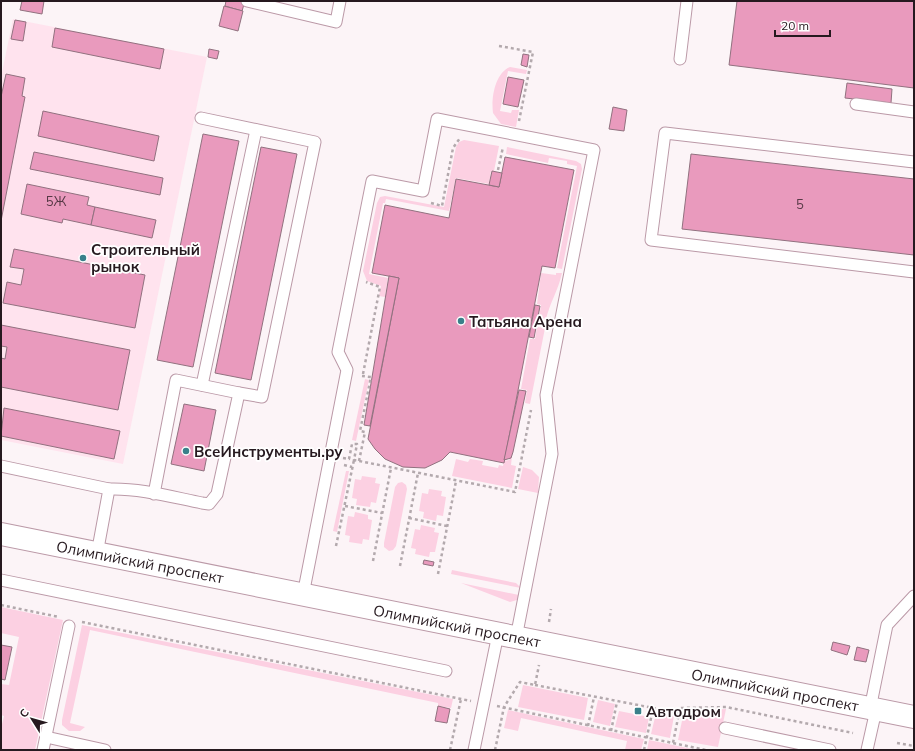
<svg xmlns="http://www.w3.org/2000/svg" width="915" height="751" font-family="Mulish,sans-serif">
<style>
.built{fill:#ffe3ee}
.green{fill:#fcd0e2}
.building{fill:#e99abd;stroke:#91717f}
.lines{fill:none;stroke-linecap:round;stroke-linejoin:round}
.service-casing{stroke:#bb99a7;stroke-width:13}
.tertiary-casing{stroke:#bb99a7;stroke-width:24}
.path{stroke:#b3a9ad;stroke-width:2.5;stroke-dasharray:3 3;stroke-linecap:butt}
.service{stroke:#fff;stroke-width:11}
.tertiary{stroke:#fff;stroke-width:22}
.poi-dot{fill:#39808a;stroke:#fff;stroke-width:1.5}
.labels{text-anchor:middle;dominant-baseline:central;stroke-width:3.5;stroke-linejoin:round;paint-order:stroke}
.number-label{font-size:13px;fill:#573946}
.poi-label{font-size:15px;font-weight:bold;fill:#26191f;stroke:#fff;text-anchor:start}
.street-label{font-size:15px;fill:#26191f;stroke:#fff}
</style>
<rect width="100%" height="100%" fill="#fcf4f7"/>
<polygon class="built" points="13,19 207,57 123,464 1,440 1,77"/>
<g class="green">
<path d="M510 67 527 70 526 74 508 71 500 111 511 113 512 110H519L516 127 501 124 493 113C491 98 495 73 510 67Z"/>
<polygon points="464,140 499,146 494,171 491,171 489,184 456,178 449,211 386,199 385,203 383,203 369,274 388,278 385,297 379,296 381,286 367,281 363,271 377,203 380,197 385,196 444,207 456,147 459,142"/>
<polygon points="507,147 576,161 581,164 582,169 562,269 557,268 577,166 567,164 567,161 549,158 548,163 506,154"/>
<path d="M541 273 556 275V273H562C558 291 550 302 546 319L539 318 541 305 537 304Z"/>
<polygon points="537,327 545,328 530,404 525,403 527,390 521,389 530,339 535,339"/>
<polygon points="365,379 369,380 356,441 352,440"/>
<polygon points="512,456 511,465 516,466 512,488 452,476 456,459 468,462 470,459 483,461 482,465 498,468 499,465 503,466 504,461 509,460"/>
<polygon points="523,467 532,470 539,477 538,493 518,489"/>
<polygon points="346,471 349,471 337,532 333,531"/>
<polygon points="362,476 376,478 375,483 380,484 376,503 371,502 370,507 356,505 357,499 352,498 355,479 361,480"/>
<polygon points="402,482 406,485 407,489 396,546 393,550 389,551 384,547 384,543 395,487 398,483"/>
<polygon points="429,489 442,491 441,496 446,497 443,516 437,515 436,521 423,518 424,512 419,511 422,493 428,494"/>
<polygon points="355,512 368,515 368,519 372,520 369,540 363,539 362,544 349,542 350,536 345,535 348,516 354,517"/>
<polygon points="421,525 435,528 434,532 439,533 435,552 430,552 429,557 415,554 416,549 411,548 415,529 420,530"/>
<polygon points="452,570 516,583 521,588 451,574"/>
<polygon points="461,583 519,595 517,600 510,602"/>
<polygon points="1,607 63,620 35,750 1,750 1,728 4,716 1,715 1,684 9,685 19,637 1,633"/>
<polygon points="82,625 453,699 451,708 438,706 438,703 90,630 70,723 85,727 80,731 69,731 62,725 62,720"/>
<polygon points="523,685 588,698 584,720 518,707"/>
<polygon points="598,700 615,704 610,726 593,722"/>
<polygon points="726,709 718,747 678,740 684,711"/>
<polygon points="508,710 644,739 641,750 625,750 627,741 521,718 518,731 504,728"/>
<polygon points="619,711 649,717 646,733 615,727"/>
<polygon points="656,713 674,716 670,738 651,734"/>
<polygon points="649,740 697,750 647,750"/>
</g>
<g class="building">
<polygon points="22,1 44,1 42,14 20,10"/>
<polygon points="226,1 245,1 242,11 225,6"/>
<polygon points="737,1 914,1 914,88 729,65"/>
<polygon points="224,6 243,11 238,31 219,26"/>
<polygon points="15,20 26,22 23,41 11,39"/>
<polygon points="55,28 164,49 160,69 52,47"/>
<polygon points="209,49 219,51 217,59 208,57"/>
<polygon points="523,54 529,55 527,67 521,65"/>
<polygon points="6,74 25,78 22,96 25,97 1,221 1,97"/>
<polygon points="508,77 524,80 518,107 503,104"/>
<polygon points="847,83 892,89 891,103 845,98"/>
<polygon points="613,107 627,110 624,131 609,129"/>
<polygon points="43,111 159,136 154,161 38,136"/>
<polygon points="203,134 239,141 193,367 157,360"/>
<polygon points="261,147 297,154 251,380 215,373"/>
<polygon points="34,152 163,178 160,195 30,169"/>
<polygon points="691,154 914,179 914,255 682,229"/>
<polygon points="505,157 574,170 555,268 542,266 504,463 450,452 442,460 425,468 403,467 385,459 375,449 368,439 399,278 372,273 385,205 449,218 456,179 499,187"/>
<polygon points="492,171 502,173 499,187 489,185"/>
<polygon points="27,184 89,197 87,205 95,207 91,225 63,219 62,223 21,214"/>
<polygon points="95,207 156,220 152,238 91,225"/>
<polygon points="14,249 145,275 135,328 3,303 7,282 21,285 24,269 10,267"/>
<polygon points="389,276 399,278 370,426 364,425"/>
<polygon points="535,305 540,306 534,338 529,337"/>
<polygon points="1,325 130,350 118,410 1,387 1,358 5,359 7,347 1,346"/>
<polygon points="519,390 526,391 513,452 511,458 504,460"/>
<polygon points="184,404 216,410 204,471 171,464"/>
<polygon points="4,408 120,431 114,459 1,436"/>
<polygon points="424,560 434,562 433,566 423,564"/>
<polygon points="833,642 850,646 847,655 831,650"/>
<polygon points="1,645 12,647 5,680 1,679"/>
<polygon points="857,647 869,650 866,662 854,660"/>
<polygon points="438,706 450,709 447,723 435,721"/>
</g>
<g class="lines">
<defs>
<g id="service">
<polyline points="247,1 336,22 340,1"/>
<polyline points="680,59 687,1"/>
<polyline points="856,104 914,112"/>
<polyline points="201,118 315,142 262,397 239,393"/>
<polyline points="914,162 665,133 651,240 914,272"/>
<polyline points="202,385 256,130"/>
<polyline points="1,466 109,489 97,554"/>
<path d="M109 489C140 488 172 497 202 503L209 504 217 494 239 393 176 380 154 494"/>
<polyline points="1,580 446,671"/>
<polyline points="303,595 347,370 338,352 372,181 423,191 437,119 594,150 546,395 552,454 516,638"/>
<polyline points="870,709 887,625 914,596"/>
<polyline points="725,728 830,750"/>
<polyline points="46,737 105,750"/>
<polyline points="43,750 69,626"/>
<polyline points="474,750 498,634"/>
<polyline points="867,750 876,710"/>
</g>
<polyline id="tertiary" points="1,534 914,717"/>
</defs>
<use href="#service" class="service-casing"/>
<use href="#tertiary" class="tertiary-casing"/>
<g class="path">
<polyline points="499,46 533,52 519,121"/>
<polyline points="498,170 503,147"/>
<polyline points="431,203 442,206 453,148 460,138"/>
<polyline points="363,374 380,287 366,282"/>
<polyline points="343,458 349,459 352,444 357,444 354,460 515,492 531,410"/>
<polyline points="359,461 365,432 360,431 371,377 362,376"/>
<polyline points="344,465 352,467"/>
<polyline points="345,506 382,513"/>
<polyline points="409,518 447,526"/>
<polyline points="336,546 354,460"/>
<polyline points="373,561 391,468"/>
<polyline points="400,566 418,473"/>
<polyline points="438,574 456,481"/>
<polyline points="1,605 59,617"/>
<polyline points="82,622 471,701"/>
<polyline points="549,622 551,609"/>
<polyline points="535,685 679,713 673,743"/>
<polyline points="497,706 706,750"/>
<polyline points="679,713 680,708 726,707 853,733"/>
<polyline points="588,726 594,697"/>
<polyline points="611,731 617,702"/>
<polyline points="897,743 914,746"/>
<polyline points="450,750 461,699"/>
<polyline points="495,750 504,707 520,682 535,685 539,665"/>
<polyline points="644,750 653,709"/>
</g>
<use href="#service" class="service"/>
<use href="#tertiary" class="tertiary"/>
</g>
<g class="poi-dot">
<circle cx="83" cy="258" r="4"/>
<circle cx="461" cy="321" r="4"/>
<circle cx="186" cy="451" r="4"/>
<rect x="634" y="707" width="8" height="8" rx="2"/>
</g>
<g class="labels">
<g class="number-label">
<text x="56" y="201">5Ж</text>
<text x="800" y="204">5</text>
</g>
<g class="poi-label">
<text x="91" y="249">Строительный<tspan x="91" dy="17">рынок</tspan></text>
<text x="469" y="321">Татьяна Арена</text>
<text x="194" y="451">ВсеИнструменты.ру</text>
<text x="646" y="711">Автодром</text>
</g>
<g class="street-label">
<text transform="translate(140 562) rotate(11)">Олимпийский проспект</text>
<text transform="translate(457 626) rotate(11)">Олимпийский проспект</text>
<text transform="translate(775 690) rotate(11)">Олимпийский проспект</text>
</g>
</g>
<rect width="915" height="751" fill="none" stroke="#26191f" stroke-width="4"/>
<g transform="translate(32 719) rotate(307)" stroke="#ffffff" stroke-width="3" paint-order="stroke">
<path d="M0-3L7 15L0 10L-7 15Z" fill="#26191f"/>
<text y="-6" font-size="11" font-weight="bold" text-anchor="middle" fill="#26191f">С</text>
</g>
<path d="M775 30v6h55v-6" fill="none" stroke="#26191f" stroke-width="2"/>
<text x="781" y="30" font-size="12" fill="#26191f" stroke="#ffffff" stroke-width="3" paint-order="stroke">20 m</text>
</svg>
